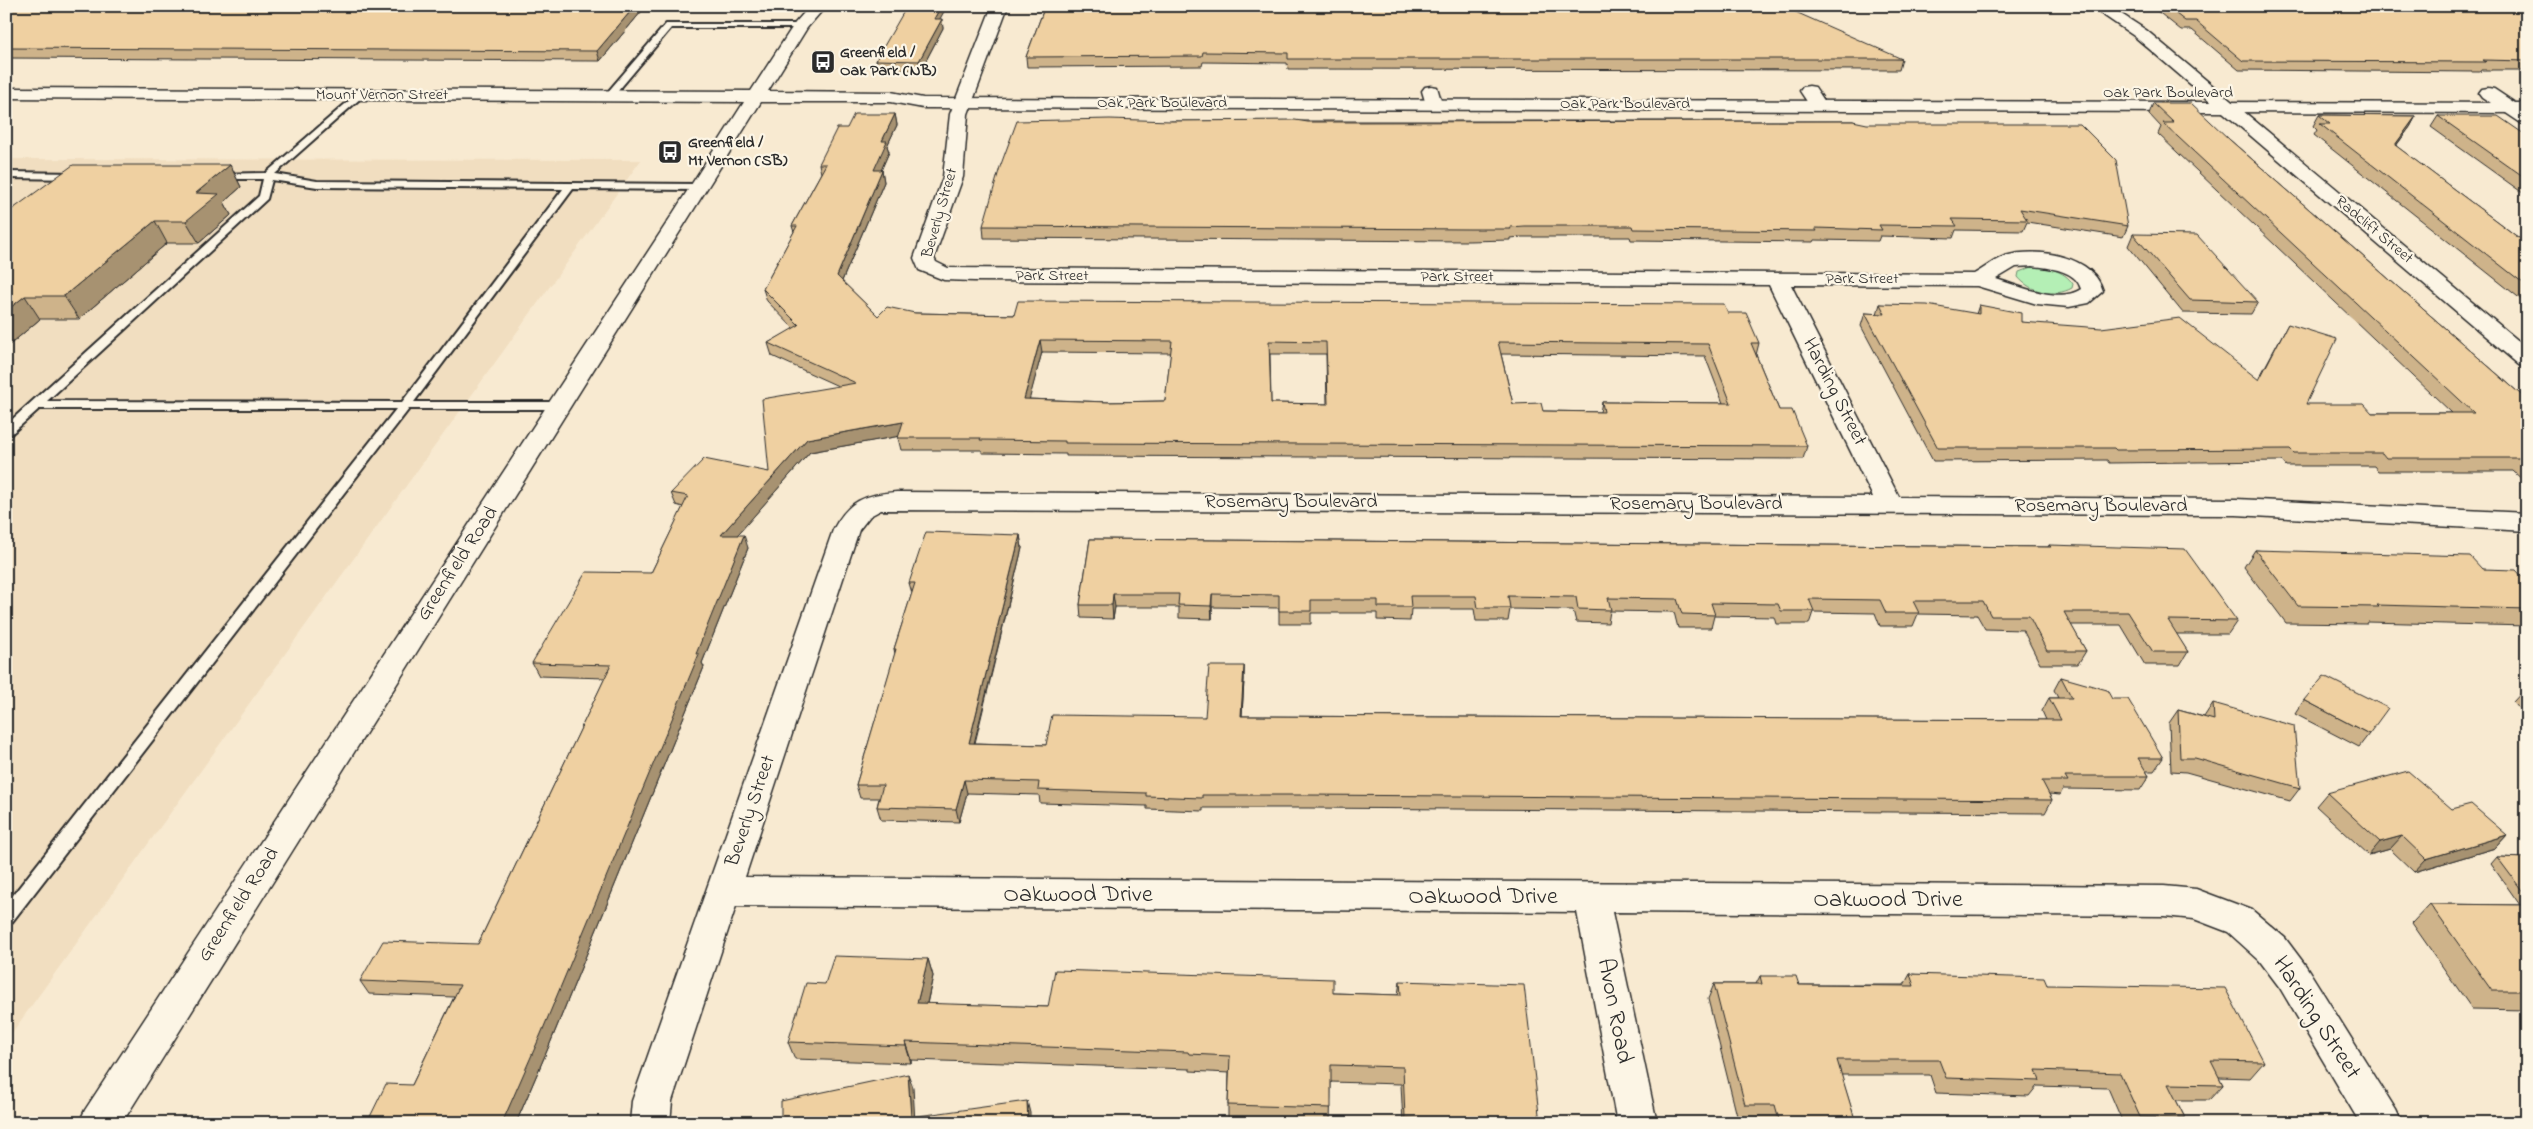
<svg xmlns="http://www.w3.org/2000/svg" width="2533" height="1129" font-family="'Indie Flower',sans-serif">
<style>
.built{fill:#f1dec0}
.green{fill:#b4efb5;stroke:#708d70}
.lines{fill:none;stroke-linecap:round;stroke-linejoin:round}
.lane-casing{stroke:#2b2b2b;stroke-width:4}
.street-casing{stroke:#2b2b2b;stroke-width:3}
.secondary-casing{stroke:#2b2b2b;stroke-width:3}
.lane{fill:#fcf5e5;fill-rule:evenodd}
.street{fill:#fcf5e5;fill-rule:evenodd}
.secondary{fill:#fcf5e5;fill-rule:evenodd}
.wall{fill:#ceb38a;stroke:#2b2b2b;fill-rule:evenodd}
.shaded-wall{fill:#a79271;stroke:#2b2b2b}
.building{fill:#efd0a1;stroke:#2b2b2b;fill-rule:evenodd}
.labels{text-anchor:middle;dominant-baseline:central;stroke-width:4.5;stroke-linejoin:round;paint-order:stroke}
.far-poi-label{font-size:16px;font-weight:bold;fill:#2b2b2b;stroke:#fcf5e5;text-anchor:start}
.far-street-label{font-size:16px;fill:#2b2b2b;stroke:#fcf5e5}
.street-label{font-size:20px;fill:#2b2b2b;stroke:#fcf5e5}
.near-street-label{font-size:24px;fill:#2b2b2b;stroke:#fcf5e5}
</style>
<rect width="100%" height="100%" fill="#f8ead1"/>
<filter id="ink" filterUnits="userSpaceOnUse"><feTurbulence type="fractalNoise" baseFrequency=".02" numOctaves="2"/><feDisplacementMap in="SourceGraphic" scale="10" xChannelSelector="R" yChannelSelector="G"/><feConvolveMatrix kernelMatrix="1 2 1 2 8 2 1 2 1" color-interpolation-filters="sRGB"/></filter>
<g filter="url(#ink)">
<polygon class="built" points="6,159 641,160 6,1041"/>
<path class="green" d="M2032 267C2047 267 2064 270 2073 284L2072 288C2055 298 2030 292 2018 277L2019 272Z"/>
<g class="lines">
<defs>
<g id="lane">
<polygon points="666,24 801,24 805,26 801,28 671,28 612,98 606,98 606,94"/>
<path d="M359 92 363 95 362 97 275 174 317 181 698 184 703 187 698 190 573 189 414 402H560L564 403 566 406 564 409H409L12 922 6 924V904L396 409H39L10 435 6 436V425L259 196 263 179H217L214 178V174L266 173ZM272 180 317 187 563 189 402 402 47 401 267 199Z"/>
<polygon points="6,172 78,173 83,176 78,179 6,178"/>
</g>
<g id="street">
<path d="M992 6H1008L968 114 963 177 934 258 936 262 948 268 1974 274C1985 268 1994 260 2005 256 2037 247 2093 255 2103 291L2089 303 2069 307 2037 304 1977 286 1791 285 1899 497 2236 499 2527 513V531L2236 515 881 510 870 516 859 530 745 877 2164 886 2196 889 2252 910 2285 938 2306 966 2396 1110 2402 1123H2360L2280 988 2259 960 2228 932 2194 919 2164 916 1612 912 1657 1123H1617L1577 912 736 906 672 1101 670 1123H630L632 1101 833 530C848 501 865 494 897 492L1873 497 1769 285 974 281 944 280 919 270 914 258 943 177 950 114ZM2033 266C2050 268 2076 270 2081 289 2058 304 2020 286 1996 279L2016 267Z"/>
<polygon points="2090,6 2109,6 2146,30 2527,348 2527,367 2519,365 2134,36"/>
<polygon points="1431,86 1437,87 1442,104 1439,108 1427,108 1422,91 1425,87"/>
<polygon points="1809,86 1815,87 1827,105 1824,109 1812,109 1800,91 1803,87"/>
<polygon points="2488,88 2494,89 2527,111 2527,124 2521,123 2482,97 2479,93 2482,89"/>
</g>
<polygon id="secondary" points="810,6 826,6 807,28 768,91 891,92 923,98 2527,103 2527,113 923,108 891,102 761,102 122,1123 79,1123 85,1110 670,218 744,102 6,98 6,88 751,91 795,23"/>
</defs>
<use href="#lane" class="lane-casing"/>
<use href="#street" class="street-casing"/>
<use href="#secondary" class="secondary-casing"/>
<use href="#lane" class="lane"/>
<use href="#street" class="street"/>
<use href="#secondary" class="secondary"/>
</g>
<g class="wall">
<polygon points="16,6 646,6 600,61 6,58 6,12"/>
<polygon points="1045,6 1902,59 1899,70 1288,69 1287,63 1203,62 1202,66 1027,67 1026,57"/>
<polygon points="2151,6 2527,6 2527,70 2481,70 2480,72 2239,70 2192,30 2181,30"/>
<polygon points="940,19 943,28 921,70 878,70 876,60"/>
<polygon points="2153,103 2230,140 2527,400 2527,484 2513,471 2378,471 2374,466 2286,466 2282,461 2109,463 2107,460 1933,461 1861,326 1865,313 1877,314 1880,304 1976,314 1979,305 2021,322 2258,380 2288,324 2306,404 2372,413 2452,413 2158,134 2161,127 2149,114"/>
<path d="M895 114 897 125 887 146 889 152 881 170H882L884 182 842 281 878 316 915 313 1014 315 1728 313 1759 343 1756 355 1779 410 1807 446 1803 459 1066 456V454L982 453V450H901L898 438 899 436 810 452 737 535 748 548 702 663 704 667 549 1046 516 1123H367L412 1085 454 997 369 994 360 981 478 944 605 678 539 676 532 663 651 573 683 507 676 505 671 493 769 472 838 386 772 356 768 343 794 329 767 301 763 289 794 232 792 226 821 173 819 164 847 128ZM1042 352 1171 353 1165 401 1108 402 1029 399ZM1270 354H1326L1327 404 1271 403ZM1501 354 1705 356 1723 403 1602 402 1600 412 1543 411 1513 404Z"/>
<polygon points="2319,115 2416,116 2410,127 2396,146 2527,244 2527,304 2314,135 2317,130 2313,126"/>
<polygon points="2438,116 2527,136 2527,196 2431,127"/>
<polygon points="1171,121 1853,121 2128,226 2123,237 2027,222 2023,231 1956,230 1953,238 1880,236 1878,241 1814,240 1813,242 1631,240 1630,237 1522,237 1510,238 1510,240 1468,241 984,238 983,226"/>
<polygon points="230,165 241,187 224,202 231,215 199,243 167,243 79,319 40,319 6,348 6,214"/>
<polygon points="2133,234 2258,302 2251,314 2183,313 2128,246"/>
<polygon points="1020,535 1022,548 975,743 1046,745 1205,717 1244,666 1244,680 1242,716 2046,720 2042,711 2049,698 2058,698 2054,690 2061,677 2112,699 2163,758 2154,771 2146,771 2149,776 2140,790 2063,789 2060,795 2049,794 2052,800 2045,813 1308,808 1203,808 1203,811 1147,809 1147,806 1040,803 1039,795 967,793 959,822 881,820 877,807 879,798 860,798 856,785 895,654 894,649 912,593 909,583"/>
<polygon points="1090,539 2048,547 2049,545 2237,621 2228,634 2176,634 2188,652 2180,665 2145,665 2121,625 2071,625 2086,651 2078,664 2040,664 2023,630 1985,629 1977,615 1918,614 1913,626 1880,626 1875,613 1813,612 1809,624 1776,624 1774,617 1714,616 1711,628 1678,628 1674,612 1610,611 1608,623 1576,622 1573,610 1510,609 1508,621 1476,621 1474,609 1411,609 1410,621 1377,620 1377,613 1311,613 1311,624 1279,624 1279,608 1212,607 1212,619 1179,618 1179,607 1115,607 1113,619 1081,618 1080,605"/>
<polygon points="2255,550 2482,569 2527,582 2527,626 2368,622 2367,624 2286,623 2244,567"/>
<polygon points="2525,689 2527,689 2527,717 2513,702"/>
<polygon points="2304,700 2369,734 2359,747 2295,714"/>
<polygon points="2213,703 2300,788 2290,801 2186,772 2171,771 2169,723 2178,710 2204,717"/>
<polygon points="2527,722 2527,734 2521,728"/>
<polygon points="2327,793 2452,809 2507,835 2495,848 2414,872 2390,849 2369,855 2316,806"/>
<polygon points="2497,857 2527,858 2527,1010 2472,1009 2412,923 2430,904 2520,905 2491,864"/>
<polygon points="928,959 933,976 927,1004 1048,1007 1333,993 1398,995 1400,981 1540,1123 1403,1123 1401,1084 1331,1082 1330,1123 1272,1123 1228,1121 1228,1105 1229,1073 1190,1071 1190,1069 911,1060 911,1063 795,1059 788,1042 825,984"/>
<polygon points="1910,974 2047,985 2264,1062 2250,1078 2219,1077 2223,1085 2209,1100 2176,1100 2185,1118 2181,1123 2123,1123 2108,1088 2037,1086 2029,1096 1936,1093 1930,1075 1841,1075 1856,1123 1768,1123 1767,1120 1738,1120 1708,999 1714,984 1756,984 1760,976 1799,985 1904,985"/>
</g>
<g class="shaded-wall">
<polygon points="635,6 646,6 600,61 597,51"/>
<polygon points="941,6 947,6 935,28 934,19"/>
<polygon points="942,19 943,28 921,70 919,61"/>
<polygon points="895,114 897,125 887,146 889,152 876,182 874,170 882,141"/>
<polygon points="2416,116 2410,127 2388,156 2395,145"/>
<polygon points="230,165 241,187 224,202 231,215 199,243 186,221 196,193"/>
<polygon points="882,170 884,182 839,288 837,276"/>
<polygon points="155,221 167,243 79,319 64,296"/>
<polygon points="25,296 40,319 6,348 6,311"/>
<polygon points="1040,340 1042,352 1026,412 1024,399"/>
<polygon points="903,422 906,435 810,452 726,548 721,535 807,439"/>
<polygon points="744,535 748,548 702,663 704,667 549,1046 516,1123 502,1123"/>
<polygon points="1020,535 1022,548 971,756 969,743"/>
<polygon points="1113,594 1115,607 1113,619 1112,605"/>
<polygon points="1212,594 1212,619 1211,606"/>
<polygon points="1244,666 1244,680 1241,729 1241,716"/>
<polygon points="964,780 967,793 959,822 956,809"/>
<polygon points="2507,835 2495,848 2414,872 2426,859"/>
<polygon points="2402,836 2390,849 2369,855 2380,842"/>
<polygon points="928,959 933,976 923,1021 917,1003"/>
<polygon points="905,1042 911,1060 911,1063 906,1046"/>
<polygon points="908,1074 913,1087 915,1123 911,1117"/>
<polygon points="1027,1101 1030,1113 1030,1123 1028,1123"/>
</g>
<g class="building">
<polygon points="16,6 635,6 597,51 6,48 6,12"/>
<polygon points="907,6 941,6 934,19 942,19 919,61 876,60"/>
<polygon points="1045,6 1782,6 1902,59 1288,59 1288,53 1203,52 1202,56 1026,57"/>
<polygon points="2166,6 2527,6 2527,61 2483,60 2486,62 2243,61 2196,21 2185,21"/>
<polygon points="2153,103 2191,103 2230,140 2527,400 2527,462 2522,458 2386,458 2382,453 2294,453 2290,449 2116,450 2114,448 1938,448 1865,313 1885,314 1880,304 1927,305 1979,314 1979,305 2021,313 2021,322 2101,328 2180,318 2259,380 2288,324 2337,339 2306,404 2364,404 2372,413 2474,413 2163,123 2174,123"/>
<path d="M854 114H895L882 141H887L874 170H882L837 276 878 316 887 307 915 313 1014 315 1018 301 1724 304 1728 313H1746L1759 343H1751L1779 410H1792L1807 446 1065 443V441L980 440 981 438H898L903 422 807 439 721 535H744L696 654H699L541 1034 502 1123H367L386 1084 412 1085 460 985 360 981 383 941 478 944 611 665 532 663 586 572 651 573 688 496 671 493 704 459 769 472 762 399 856 383 768 343 799 325 763 289 797 226H792L826 164H819L837 128H847ZM1040 340 1172 341 1165 401 1108 402 1024 399ZM1269 341 1326 342 1328 404 1271 403ZM1498 342 1708 344 1731 403 1602 402 1604 412 1543 411 1541 403 1513 404Z"/>
<polygon points="2319,115 2416,116 2395,145 2527,244 2527,286 2320,124 2330,124"/>
<polygon points="2438,116 2498,116 2527,136 2527,179"/>
<polygon points="1110,119 1171,121 1295,120 1308,122 1853,121 1867,124 2080,124 2116,160 2128,226 2020,209 2027,220 1952,219 1957,226 1879,225 1882,230 1815,228 1817,231 1633,229 1632,226 1524,226 1510,227 1511,229 1469,229 983,226 1000,167 1017,121"/>
<polygon points="73,165 230,165 196,193 219,194 186,221 155,221 64,296 25,296 6,311 6,214"/>
<polygon points="2133,234 2197,235 2258,302 2190,300"/>
<polygon points="926,532 1020,535 969,743 1046,745 1052,715 1205,717 1209,666 1244,666 1241,716 2061,720 2049,698 2072,698 2061,677 2107,690 2112,699 2128,699 2163,758 2138,758 2149,776 2065,776 2068,781 2042,781 2052,800 1308,795 1202,795 1202,798 1146,796 1146,793 1038,790 1039,782 964,780 956,809 877,807 883,785 856,785 896,649 894,649 915,583 909,583"/>
<polygon points="1090,539 2051,547 2049,545 2185,549 2237,621 2168,620 2188,652 2153,652 2128,612 2064,612 2086,651 2047,651 2029,616 1991,616 1983,601 1913,601 1919,613 1886,613 1880,600 1809,599 1814,611 1781,611 1778,604 1711,603 1715,615 1682,614 1677,599 1608,598 1611,610 1578,609 1576,597 1508,596 1510,608 1478,608 1476,596 1410,596 1411,607 1378,607 1378,600 1311,600 1311,611 1279,611 1279,595 1212,594 1211,606 1178,605 1179,594 1113,594 1112,605 1080,605"/>
<polygon points="2255,550 2470,556 2482,569 2516,570 2527,582 2527,609 2377,605 2379,607 2298,606"/>
<polygon points="2324,676 2388,708 2369,734 2304,700"/>
<polygon points="2213,703 2294,726 2300,788 2195,758 2180,758 2178,710 2214,720"/>
<polygon points="2408,771 2452,809 2471,804 2507,835 2426,859 2402,836 2380,842 2327,793"/>
<polygon points="2497,857 2527,858 2527,897"/>
<polygon points="2430,904 2527,905 2527,991 2492,991"/>
<polygon points="834,956 928,959 917,1003 1048,1007 1055,970 1333,979 1333,993 1401,995 1400,981 1524,985 1540,1123 1405,1118 1403,1067 1331,1065 1331,1108 1228,1105 1230,1056 1189,1054 1188,1052 905,1042 906,1046 788,1042 806,983 825,984"/>
<polygon points="1910,974 2044,978 2047,985 2225,988 2264,1062 2211,1061 2223,1085 2168,1084 2185,1118 2140,1117 2120,1073 2036,1070 2040,1081 1946,1078 1939,1060 1837,1060 1856,1123 1780,1123 1775,1105 1745,1105 1714,984 1762,984 1760,976 1796,976 1799,985 1914,986"/>
<polygon points="908,1074 911,1117 1027,1101 1028,1123 781,1123 781,1101"/>
</g>
</g>
<defs>
<symbol id="bus-square" viewBox="-11 -11 22 22"><rect x="-9" y="-9" width="18" height="18" rx="4" fill="#2b2b2b" stroke="#fcf5e5"/><path d="M-5-6H5V4H4V6H2V4H-2V6H-4V4H-5ZM-3.5-4V0h7V-4ZM-3.5 1.2v1.5H-2V1.2ZM2 1.2v1.5H3.5V1.2Z" fill="#fff"/></symbol>
</defs>
<g fill-rule="evenodd">
<use href="#bus-square" x="809" y="48" width="28" height="28"/>
<use href="#bus-square" x="656" y="138" width="28" height="28"/>
</g>
<g class="labels">
<g class="far-poi-label">
<text x="840" y="53">Greenfield /<tspan x="840" dy="18">Oak Park (NB)</tspan></text>
<text x="688" y="143">Greenfield /<tspan x="688" dy="18">Mt Vernon (SB)</tspan></text>
</g>
<g class="far-street-label">
<text x="2168" y="93">Oak Park Boulevard</text>
<text x="382" y="95">Mount Vernon Street</text>
<text x="1162" y="103">Oak Park Boulevard</text>
<text x="1625" y="104">Oak Park Boulevard</text>
<text transform="translate(940 213) rotate(-74)">Beverly Street</text>
<text transform="translate(2374 230) rotate(40)">Radclift Street</text>
<text x="1052" y="276">Park Street</text>
<text x="1457" y="277">Park Street</text>
<text x="1862" y="279">Park Street</text>
</g>
<g class="street-label">
<text transform="translate(1834 392) rotate(63)">Harding Street</text>
<text x="1291" y="502">Rosemary Boulevard</text>
<text x="1696" y="504">Rosemary Boulevard</text>
<text x="2101" y="506">Rosemary Boulevard</text>
<text transform="translate(458 564) rotate(-57)">Greenfield Road</text>
<text transform="translate(751 811) rotate(-71)">Beverly Street</text>
<text transform="translate(239 905) rotate(-57)">Greenfield Road</text>
</g>
<g class="near-street-label">
<text x="1078" y="895">Oakwood Drive</text>
<text x="1483" y="897">Oakwood Drive</text>
<text x="1888" y="900">Oakwood Drive</text>
<text transform="translate(1614 1011) rotate(79)">Avon Road</text>
<text transform="translate(2316 1018) rotate(57)">Harding Street</text>
</g>
</g>
<rect width="2533" height="1129" fill="none" stroke="#fcf5e5" stroke-width="25"/>
<rect x="12" y="12" width="2508" height="1104" fill="none" stroke="#2b2b2b" stroke-width="2" filter="url(#ink)"/>
</svg>
